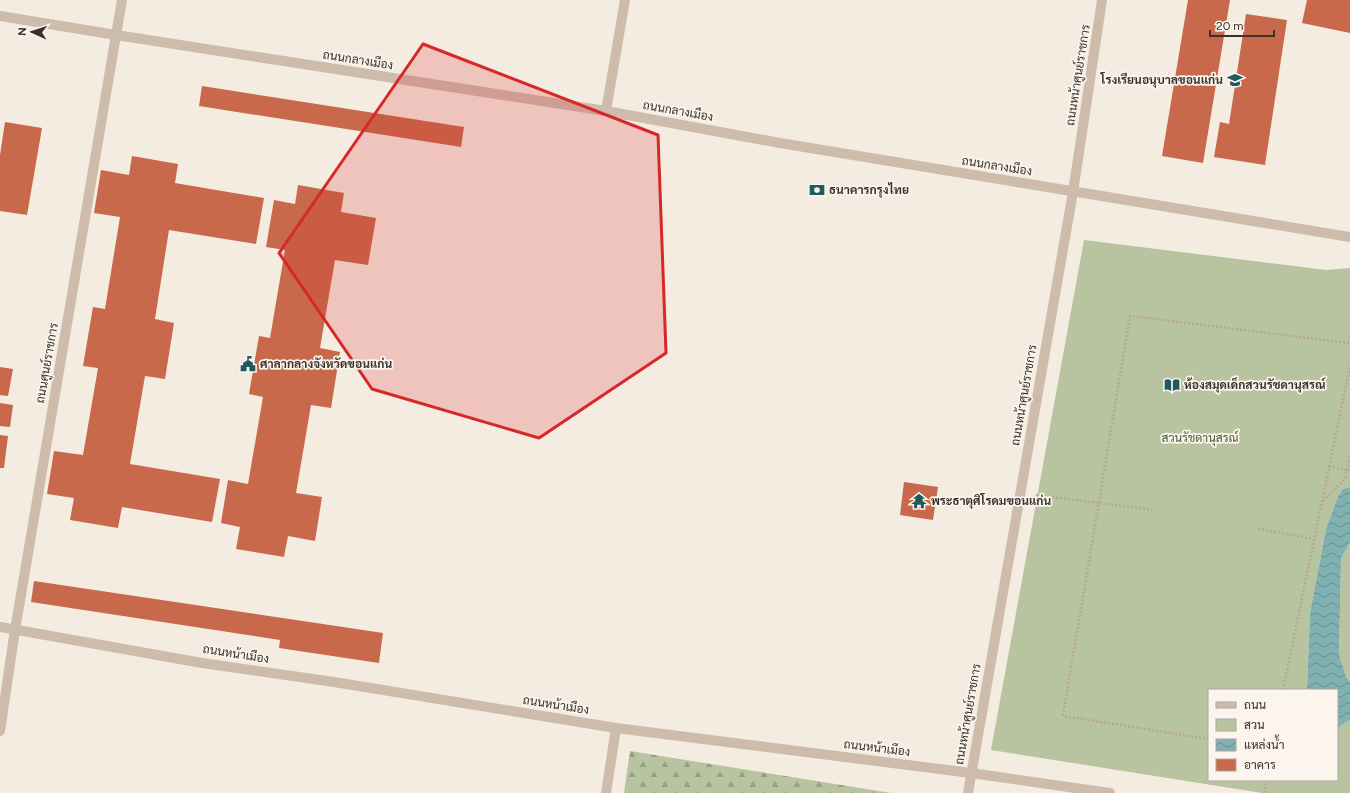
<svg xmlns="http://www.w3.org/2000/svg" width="1350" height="793" font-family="Figtree,Sarabun,sans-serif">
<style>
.green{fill:#b8c4a0}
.forest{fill:url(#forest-firs)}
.water{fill:url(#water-waves)}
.building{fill:#c8694b}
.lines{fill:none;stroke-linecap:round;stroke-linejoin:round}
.path{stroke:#b9a596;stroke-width:2.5;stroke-dasharray:2 2;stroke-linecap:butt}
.minor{stroke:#cdbbac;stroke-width:10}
.marked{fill:#d62828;fill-opacity:0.2;stroke:#d62828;stroke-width:3;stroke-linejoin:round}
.labels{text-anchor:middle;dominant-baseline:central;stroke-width:3.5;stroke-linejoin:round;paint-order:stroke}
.street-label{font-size:12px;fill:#3b302b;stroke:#fbf5ee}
.poi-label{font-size:12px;font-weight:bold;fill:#3b302b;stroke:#fbf5ee;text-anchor:start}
.park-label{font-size:12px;fill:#4a5a2e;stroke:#fbf5ee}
</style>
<defs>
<pattern id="forest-firs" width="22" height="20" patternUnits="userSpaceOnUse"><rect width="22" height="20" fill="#b8c4a0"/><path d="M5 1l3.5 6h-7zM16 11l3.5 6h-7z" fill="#97a083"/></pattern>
<pattern id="water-waves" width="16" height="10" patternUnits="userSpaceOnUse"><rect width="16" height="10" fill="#7fb0b2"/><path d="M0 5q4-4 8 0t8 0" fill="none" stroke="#699091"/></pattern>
</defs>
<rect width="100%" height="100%" fill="#f4ebe1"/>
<g class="green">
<polygon points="1084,240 1326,270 1350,268 1350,487 1343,489 1338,496 1326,529 1310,613 1307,690 1209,690 1209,780 1337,780 1337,728 1350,720 1350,793 1262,793 991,750"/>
<polygon points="1350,542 1350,682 1346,677 1339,656 1341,558"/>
</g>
<polygon class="forest" points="630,751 891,793 624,793"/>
<polygon class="water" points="1350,487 1350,542 1341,558 1339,655 1346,677 1350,682 1350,720 1337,728 1337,690 1307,690 1310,613 1326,529 1338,496 1343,489"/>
<g class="building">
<polygon points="1188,0 1230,0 1203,163 1162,156"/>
<polygon points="1307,0 1350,0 1350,33 1302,23"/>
<polygon points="1246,14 1287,20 1265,165 1214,157 1220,122 1229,124"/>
<polygon points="202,86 464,127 461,147 199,106"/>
<polygon points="5,122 42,128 27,215 0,211 0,155"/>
<polygon points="132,156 178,164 175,183 264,198 256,244 169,230 155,319 174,323 165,379 145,376 130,464 220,479 212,522 122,507 118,528 70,520 74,498 47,494 54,451 83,455 98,368 83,366 93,307 105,309 120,217 94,213 101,170 129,175"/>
<polygon points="298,185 344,193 341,212 376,218 368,265 335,260 320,348 340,352 331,408 311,405 296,493 322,497 315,541 288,536 284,557 236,549 240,527 221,523 228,480 248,484 263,397 249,394 259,336 270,338 285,250 266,247 274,200 295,204"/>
<polygon points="0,367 13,369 8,396 0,395"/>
<polygon points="0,403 13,405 10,427 0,426"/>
<polygon points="0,435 8,436 4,468 0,468"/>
<polygon points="904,482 938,487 933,520 900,515"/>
<polygon points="34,581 383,633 379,663 279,648 280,640 31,602"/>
</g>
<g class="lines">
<g class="path">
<polyline points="1329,466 1350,471"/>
<polyline points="1036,495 1152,510"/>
<polyline points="1323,501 1345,479 1350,455"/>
<polyline points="1258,529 1314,539"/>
<polyline points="1283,690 1350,366"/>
<polyline points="1209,739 1063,716 1130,316 1350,343"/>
<polyline points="1264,793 1267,780"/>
</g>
<g class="minor">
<polyline points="0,16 116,35 606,111 780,143 1350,237"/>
<polyline points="606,111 625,0"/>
<polyline points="0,627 202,663 334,682 616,728 971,773 1110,793"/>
<polyline points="0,731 15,630 122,0"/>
<polyline points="606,793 616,728"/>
<polyline points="968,793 1073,192 1102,0"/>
</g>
</g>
<path class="marked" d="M423 44 658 135 666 353 539 438 372 389 279 253Z"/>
<defs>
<symbol id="school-bare" viewBox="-9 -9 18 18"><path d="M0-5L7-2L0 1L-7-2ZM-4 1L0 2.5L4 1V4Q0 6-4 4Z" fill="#1f5a5e" stroke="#fbf5ee" stroke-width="2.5" paint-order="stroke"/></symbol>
<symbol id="bank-bare" viewBox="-9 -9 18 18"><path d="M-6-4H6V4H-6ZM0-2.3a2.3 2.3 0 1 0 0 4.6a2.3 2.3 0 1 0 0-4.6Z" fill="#1f5a5e" stroke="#fbf5ee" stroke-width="2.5" paint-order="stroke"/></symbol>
<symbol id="civic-bare" viewBox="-9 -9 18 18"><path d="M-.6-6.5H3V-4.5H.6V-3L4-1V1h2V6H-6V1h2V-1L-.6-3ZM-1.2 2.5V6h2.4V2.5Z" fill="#1f5a5e" stroke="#fbf5ee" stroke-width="2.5" paint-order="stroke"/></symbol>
<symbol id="library-bare" viewBox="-9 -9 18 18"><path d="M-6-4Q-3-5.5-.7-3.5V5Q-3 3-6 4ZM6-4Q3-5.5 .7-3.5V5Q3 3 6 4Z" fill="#1f5a5e" stroke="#fbf5ee" stroke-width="2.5" paint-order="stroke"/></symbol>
<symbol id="temple-bare" viewBox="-9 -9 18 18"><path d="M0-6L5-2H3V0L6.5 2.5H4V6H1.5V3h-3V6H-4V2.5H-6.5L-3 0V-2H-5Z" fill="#1f5a5e" stroke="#fbf5ee" stroke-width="2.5" paint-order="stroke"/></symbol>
</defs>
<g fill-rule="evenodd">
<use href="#school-bare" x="1224" y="69" width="22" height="22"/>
<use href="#bank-bare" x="806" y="179" width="22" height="22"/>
<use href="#civic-bare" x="237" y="353" width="22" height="22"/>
<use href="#library-bare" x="1161" y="374" width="22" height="22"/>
<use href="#temple-bare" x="908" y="490" width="22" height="22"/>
</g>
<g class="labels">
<g class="street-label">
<text transform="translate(358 60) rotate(9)">ถนนกลางเมือง</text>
<text transform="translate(1078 75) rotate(-81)">ถนนหน้าศูนย์ราชการ</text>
<text transform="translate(678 111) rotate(10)">ถนนกลางเมือง</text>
<text transform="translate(997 166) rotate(9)">ถนนกลางเมือง</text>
<text transform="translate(47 363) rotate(-80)">ถนนศูนย์ราชการ</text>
<text transform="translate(1024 395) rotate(-80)">ถนนหน้าศูนย์ราชการ</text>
<text transform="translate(236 654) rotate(9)">ถนนหน้าเมือง</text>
<text transform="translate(556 705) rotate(9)">ถนนหน้าเมือง</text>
<text transform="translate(968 714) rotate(-80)">ถนนหน้าศูนย์ราชการ</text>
<text transform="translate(877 748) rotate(7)">ถนนหน้าเมือง</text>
</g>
<g class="poi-label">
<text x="1223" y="80" text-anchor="end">โรงเรียนอนุบาลขอนแก่น</text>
<text x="829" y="190">ธนาคารกรุงไทย</text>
<text x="260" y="364">ศาลากลางจังหวัดขอนแก่น</text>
<text x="1184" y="385">ห้องสมุดเด็กสวนรัชดานุสรณ์</text>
<text x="931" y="501">พระธาตุศิโรดมขอนแก่น</text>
</g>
<g class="park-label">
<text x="1200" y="438">สวนรัชดานุสรณ์</text>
</g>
</g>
<rect x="1208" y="689" width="130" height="92" fill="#fbf5ee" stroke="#aea6a0"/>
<rect x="1216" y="702" width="20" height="6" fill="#cdbbac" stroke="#aea6a0"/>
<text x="1244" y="709" font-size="12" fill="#3b302b">ถนน</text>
<rect x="1216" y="719" width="20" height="12" fill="#b8c4a0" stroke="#aea6a0"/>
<text x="1244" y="729" font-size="12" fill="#3b302b">สวน</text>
<rect x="1216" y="739" width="20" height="12" fill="url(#water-waves)" stroke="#aea6a0"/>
<text x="1244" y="749" font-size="12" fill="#3b302b">แหล่งน้ำ</text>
<rect x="1216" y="759" width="20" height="12" fill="#c8694b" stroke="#aea6a0"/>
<text x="1244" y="769" font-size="12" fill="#3b302b">อาคาร</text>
<g transform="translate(32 32) rotate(273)" stroke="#fbf5ee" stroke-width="3" paint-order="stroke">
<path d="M0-3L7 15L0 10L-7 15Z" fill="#3b302b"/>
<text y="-6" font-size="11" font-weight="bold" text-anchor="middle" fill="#3b302b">N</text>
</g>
<path d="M1210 30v6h64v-6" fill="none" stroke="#3b302b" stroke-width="2"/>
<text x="1216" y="30" font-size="12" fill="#3b302b" stroke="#fbf5ee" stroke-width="3" paint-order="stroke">20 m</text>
</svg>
